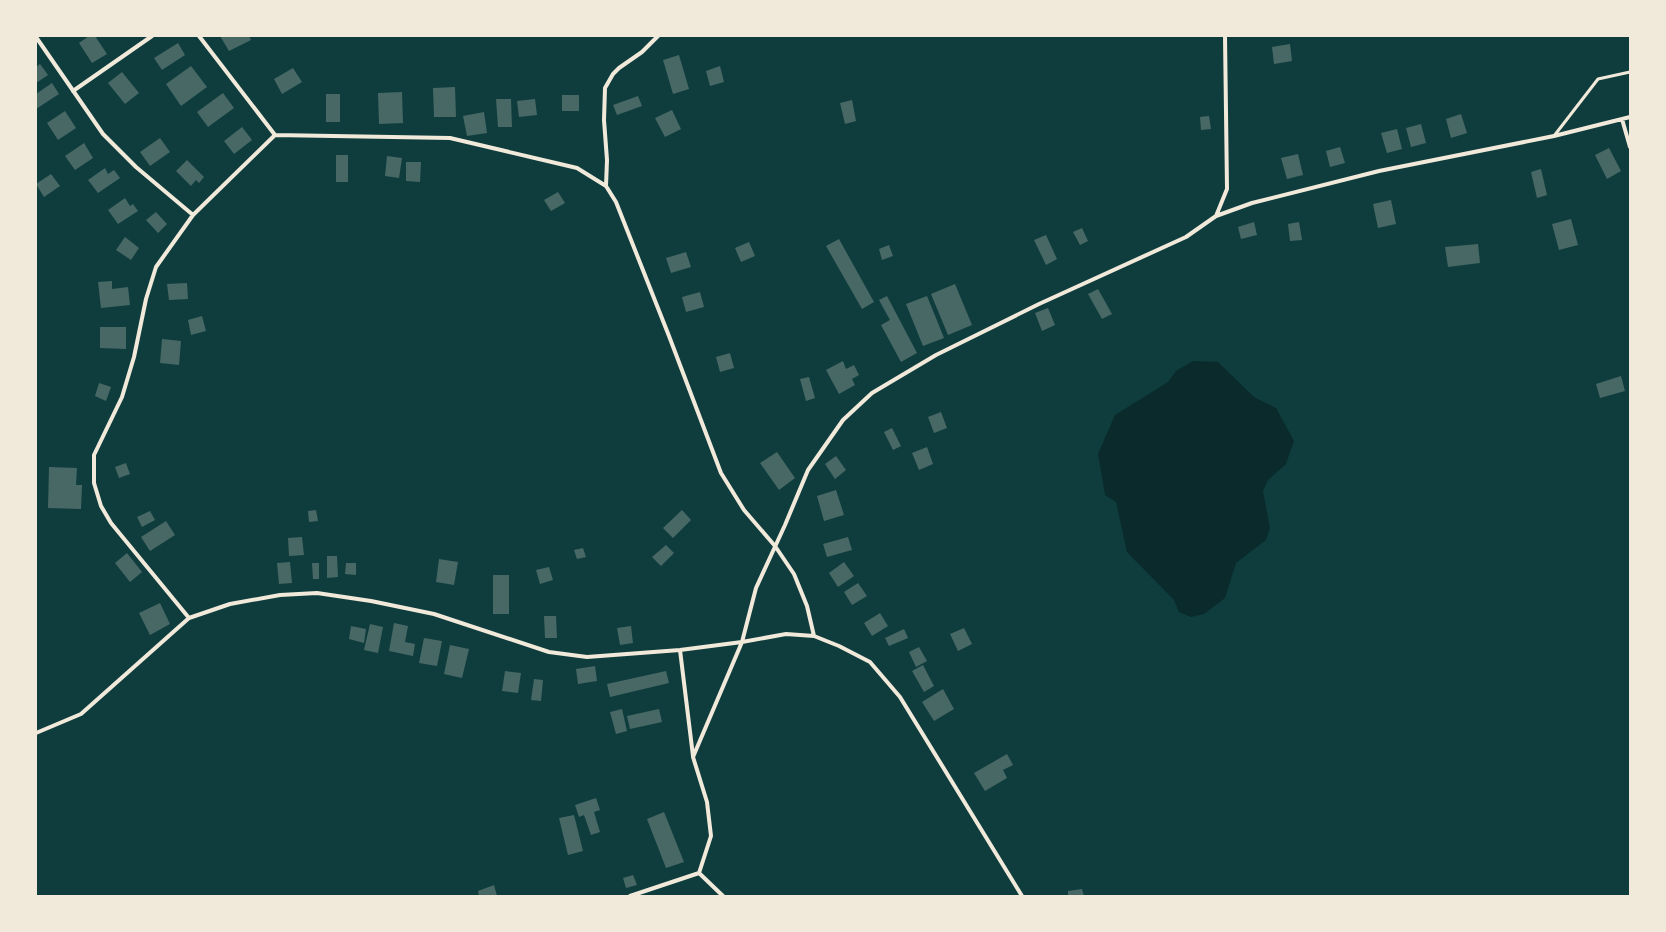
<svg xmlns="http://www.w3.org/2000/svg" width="1666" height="932" viewBox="0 0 1666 932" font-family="Overpass,sans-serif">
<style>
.water{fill:#0a2a2b}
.building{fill:#486865}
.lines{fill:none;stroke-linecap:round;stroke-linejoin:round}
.service{stroke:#f1e9da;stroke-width:3}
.minor{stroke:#f1e9da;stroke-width:4}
</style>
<rect width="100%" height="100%" fill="#0f3d3e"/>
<!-- water -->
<path class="water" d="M1193,361L1218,362L1254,397L1276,408L1294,441L1286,464L1268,480L1263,491L1270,528L1266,540L1236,563L1225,598L1204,614L1191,617L1179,612L1174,600L1127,552L1116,502L1105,495L1098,454L1115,415L1168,382L1176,371Z"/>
<!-- building -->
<path class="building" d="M89,36H95L107,54L92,63L79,43Z
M220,36H249L251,40L229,51Z
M178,43L185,55L162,70L154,58Z
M1290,44L1292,61L1274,64L1272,47Z
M679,55L689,89L673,94L663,60Z
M40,64L48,75L36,83V67Z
M191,66L207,87L181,106L166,84Z
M720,66L724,82L710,86L706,71Z
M293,68L302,82L282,94L274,79Z
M122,72L139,93L125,104L108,83Z
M52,83L59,94L36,109V94Z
M455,87L456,117H434L433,88Z
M402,92L403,123L379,124L378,93Z
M223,93L234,108L208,127L197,112Z
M326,94H340V122H326Z
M562,95H579V111H562Z
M638,96L642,106L617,115L613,105Z
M496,99H511L512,127H498Z
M535,99L537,115L519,117L517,101Z
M852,100L856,121L845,124L840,103Z
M672,110L681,129L665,137L655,118Z
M65,111L76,128L58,140L47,123Z
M484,112L487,133L467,136L463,116Z
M1461,114L1467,133L1451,138L1446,119Z
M1209,116L1211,129L1201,130L1200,117Z
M1421,124L1426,143L1411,147L1406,128Z
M242,127L252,140L234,154L224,141Z
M1397,129L1402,149L1387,153L1381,133Z
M160,138L170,152L150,166L140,152Z
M84,143L93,158L75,170L65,156Z
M1340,147L1345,163L1330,167L1326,151Z
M1609,148L1621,171L1607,179L1595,155Z
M1298,154L1303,175L1287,179L1281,158Z
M336,155H348V182H336Z
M387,156L402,158L399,178L385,176Z
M187,160L204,177L199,183L196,180L191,186L176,171Z
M406,162H421L420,182L406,181Z
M105,168L108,174L114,170L120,178L98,193L88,180Z
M1541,169L1547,195L1537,198L1531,172Z
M51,174L60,186L44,197L36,184Z
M558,192L565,203L551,211L544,200Z
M125,198L130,206L133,204L138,211L118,224L108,210Z
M1391,200L1396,224L1378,228L1373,204Z
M156,212L167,224L158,233L146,220Z
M1571,219L1578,245L1559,250L1552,224Z
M1254,222L1257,235L1241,239L1238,227Z
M1299,222L1302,240L1290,241L1288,224Z
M1082,228L1088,241L1080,245L1073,232Z
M1046,235L1057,259L1046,265L1034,240Z
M125,237L139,248L131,260L116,250Z
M839,239L874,302L862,309L826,246Z
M749,242L755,256L741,262L735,248Z
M1478,244L1480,263L1448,267L1445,247Z
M889,245L893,256L882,260L879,249Z
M686,252L691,267L671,273L666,258Z
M112,281V289L128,287L130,305L101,308L98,282Z
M187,283L188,299L169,300L167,284Z
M955,284L972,325L948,335L931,294Z
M1098,289L1112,314L1102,319L1088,294Z
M700,292L704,307L686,312L682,297Z
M887,296L917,353L901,362L881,325L890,320L879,300Z
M927,296L944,338L923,346L906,304Z
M1048,308L1055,325L1042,331L1035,313Z
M202,316L206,331L191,335L188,320Z
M100,327H126V349L100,348Z
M162,339L181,341L179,365L160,363Z
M730,353L734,368L720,372L716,357Z
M843,361L846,369L854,365L859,375L852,379L855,385L839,394L826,370Z
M1621,376L1625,391L1600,398L1596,384Z
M809,377L815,398L806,401L800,379Z
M99,383L111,387L106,401L95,396Z
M941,412L947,428L934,433L928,417Z
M892,428L901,446L893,450L884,432Z
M927,447L933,464L919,470L912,453Z
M777,452L795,478L779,490L760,463Z
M836,456L846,470L835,479L825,464Z
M126,463L130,474L119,478L115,467Z
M49,467L77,468L76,485H82L81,509L48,508Z
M836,490L844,515L824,521L817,496Z
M316,510L318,521L309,522L308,511Z
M682,510L691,520L673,538L663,528Z
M150,511L155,520L142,527L137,517Z
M166,521L175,535L150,551L141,537Z
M302,537L304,555L289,556L288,538Z
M848,537L852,550L827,557L823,544Z
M666,545L674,553L661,566L652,557Z
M583,548L586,557L577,559L574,550Z
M127,553L142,572L130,582L115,563Z
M327,556H337L338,577L327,578Z
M439,559L458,562L454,585L436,582Z
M290,562L292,583L279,584L277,563Z
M844,562L854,576L838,587L829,573Z
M312,563H319V579H313Z
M346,563H356V575L345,574Z
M549,567L553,580L540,584L536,570Z
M493,575H509V614H493Z
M858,583L867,596L852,605L844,592Z
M160,603L170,624L150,635L139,613Z
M880,613L888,626L872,636L864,623Z
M544,616H556L557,638H545Z
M394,623L408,626L405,642L415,644L413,656L389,651Z
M370,624L383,627L378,653L364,650Z
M351,626L366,629L364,643L349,639Z
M631,626L633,643L620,645L617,628Z
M964,628L972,644L958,651L950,634Z
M904,629L908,638L889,646L885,638Z
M424,638L442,641L437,666L419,663Z
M450,645L469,649L462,678L444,674Z
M919,647L927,661L916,667L909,652Z
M923,665L934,686L924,692L912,671Z
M595,666L597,681L578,684L576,669Z
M505,671L521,673L518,693L502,691Z
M666,671L669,683L610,697L607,684Z
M534,679L543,680L541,701L531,700Z
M943,689L954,709L934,721L922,702Z
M622,709L627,731L616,734L610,712Z
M659,709L662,722L630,729L627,716Z
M1007,754L1013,765L1003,770L1007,778L985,791L974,773Z
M596,798L600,810L594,812L600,832L591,835L584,815L579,817L575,805Z
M664,812L684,862L666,868L647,819Z
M574,815L583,851L568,855L559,818Z
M633,875L637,885L626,888L623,878Z
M494,885L497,896H479L478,891Z
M1082,889L1084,896H1068V891Z"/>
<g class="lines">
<!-- service -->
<path class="service" d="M1554,136L1598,79L1630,72"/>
<!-- minor -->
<path class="minor" d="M199,36L275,135
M36,37L103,134L136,167L193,215
M73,91L152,36
M1622,119L1630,147
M606,186L607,160L604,120L605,88L613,74L619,68L642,52L658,36
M1216,216L1227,189L1225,36
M189,618L111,523L101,506L94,483V455L122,397L134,357L146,299L156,267L193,215L275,135L450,138L577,168L606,186L616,202L669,336L721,473L744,510L775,546L794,574L807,606L814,636
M680,650L693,756
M36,733L81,714L189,618L230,604L280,595L317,593L371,601L434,614L549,652L587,657L680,650L742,642L786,634L814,636L839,646L870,662L900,697L1022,896
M699,873L711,836L707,802L693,757L742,642L756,588L785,525L808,470L843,420L872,393L936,355L1039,304L1186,237L1216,216L1252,203L1379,171L1554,136L1630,117
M699,873L723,896
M630,896L699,873"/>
</g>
<!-- border -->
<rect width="1666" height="932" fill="none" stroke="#f1e9da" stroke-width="74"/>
</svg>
